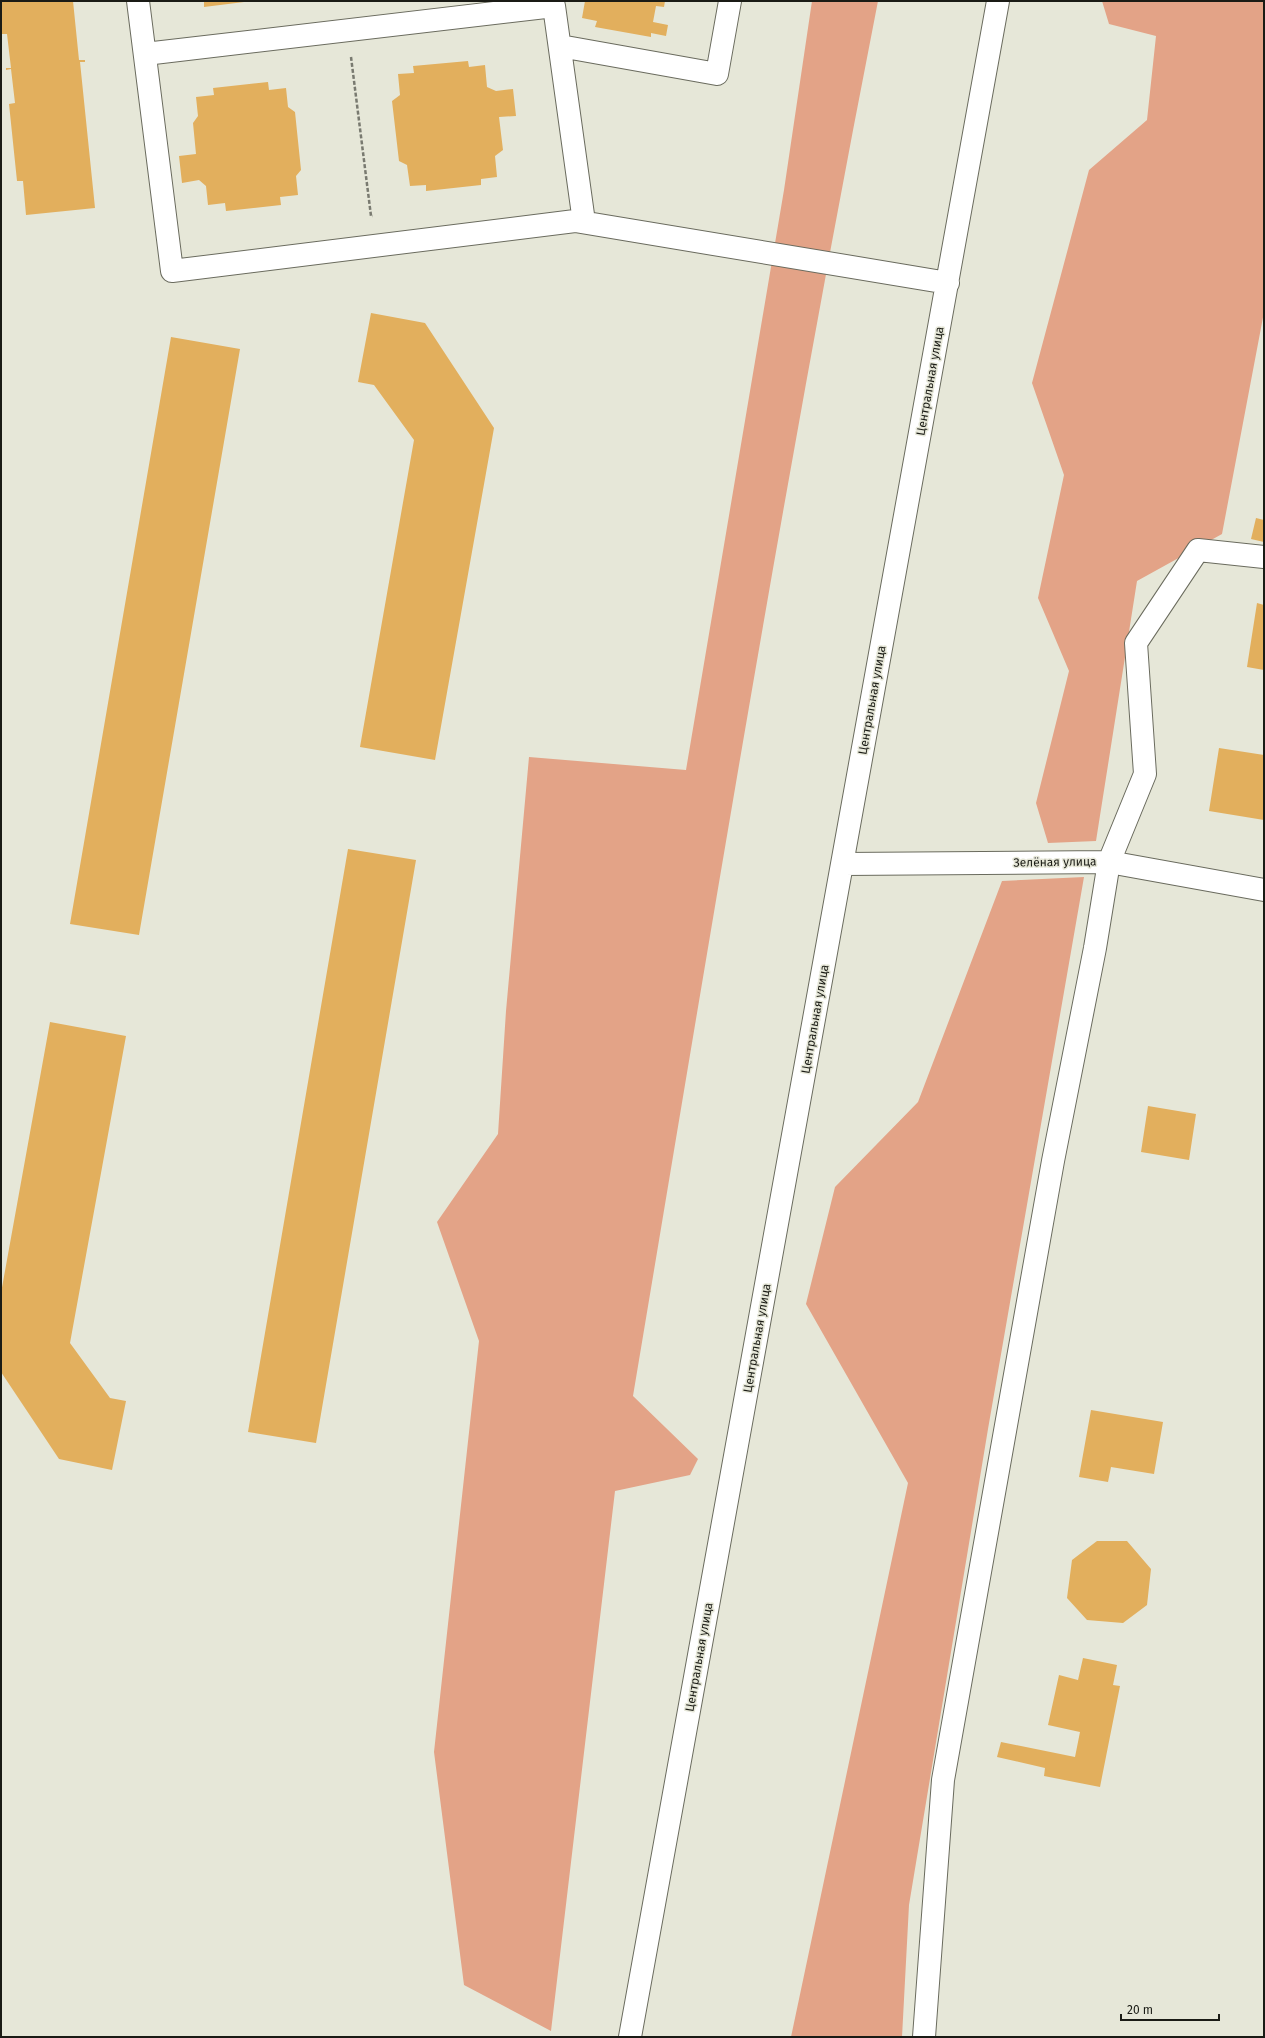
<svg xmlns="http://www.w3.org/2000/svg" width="1265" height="2038" viewBox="0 0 1265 2038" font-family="'Fira Sans',sans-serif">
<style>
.green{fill:#e3a387}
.building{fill:#e2af5d}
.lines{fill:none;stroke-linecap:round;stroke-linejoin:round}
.minor-casing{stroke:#6a6b5e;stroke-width:24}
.path{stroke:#797a70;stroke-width:2.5;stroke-dasharray:4 2;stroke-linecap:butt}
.minor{stroke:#fff;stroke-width:22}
.labels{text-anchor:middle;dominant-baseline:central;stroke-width:3;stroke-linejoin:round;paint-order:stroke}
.street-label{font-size:12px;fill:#1a1b15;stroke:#e6e7d8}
</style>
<rect width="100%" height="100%" fill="#e6e7d8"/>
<!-- green -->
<path class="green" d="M812,1H878C787,464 711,930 633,1396L698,1459L690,1475L615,1491L551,2031L464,1985L434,1752L479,1341L437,1222L498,1134L506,1011L529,757L686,770L784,190Z
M1102,1H1264V312L1222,534L1137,581L1096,841L1048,843L1036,803L1069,671L1038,598L1064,475L1032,383L1089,170L1147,120L1156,36L1109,24Z
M1084,877L988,1429L909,1905L902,2037H791L908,1483L806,1304L835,1187L918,1102L1002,881Z"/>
<!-- building -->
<path class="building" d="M1,1H73L79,60H85V62H80L95,208L26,215L23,181H17L9,104L15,103L11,69L6,70V68H11L7,34H1Z
M204,1H244V2L204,7Z
M585,1H665L664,7L656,6L653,22L668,25L666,36L651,33V37L595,27L597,21L582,18Z
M468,61L469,67L485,65L487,87L496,91L513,89L516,116L499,117L503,150L495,156L497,177L481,179V185L426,191V185L410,186L407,165L399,161L392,101L400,95L398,74L414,73L413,66Z
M268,82L269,90L286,88L288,107L295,112L301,170L296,176L298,195L280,197L281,205L226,211L225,203L208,205L206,186L199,180L182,183L179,156L196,154L193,123L198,116L196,97L214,95L213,88Z
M371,313L425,323L494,428L435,760L360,747L414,440L374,385L358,382Z
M171,337L240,349L139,935L70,924Z
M1256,518L1264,520V542L1251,539Z
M1257,603L1264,605V670L1247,667Z
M1219,748L1264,755V820L1209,811Z
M348,849L416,860L316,1443L248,1432Z
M50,1022L126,1036L70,1343L110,1398L126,1401L112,1470L59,1459L1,1372V1293Z
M1148,1106L1196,1114L1189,1160L1141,1152Z
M1091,1410L1163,1422L1154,1474L1111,1467L1108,1482L1079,1477Z
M1097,1541H1127L1151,1569L1147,1605L1123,1623L1087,1620L1067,1598L1072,1560Z
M1083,1658L1117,1665L1113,1685L1120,1686L1100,1787L1044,1776L1045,1768L997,1757L1001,1742L1075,1757L1080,1732L1048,1725L1059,1675L1078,1680Z"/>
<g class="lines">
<!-- minor casing -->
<g class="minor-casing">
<path id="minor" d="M138,1L172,271L575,221L948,283
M560,46L717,74L730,1
M145,54L554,6L584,222
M843,864L1109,862L1264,890
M630,2037L998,1
M924,2037L943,1780L1053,1161L1095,948L1109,862L1145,774L1136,643L1198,550L1264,557"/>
</g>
<!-- path -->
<path class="path" d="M351,57L371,216H373"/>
<!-- minor -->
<use href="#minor" class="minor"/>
</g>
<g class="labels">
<!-- street labels -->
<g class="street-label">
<text transform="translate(930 381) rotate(-80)">Центральная улица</text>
<text transform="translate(872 700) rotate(-80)">Центральная улица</text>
<text transform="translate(1055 862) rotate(-1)">Зелёная улица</text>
<text transform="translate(815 1019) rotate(-80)">Центральная улица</text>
<text transform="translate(757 1338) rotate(-80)">Центральная улица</text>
<text transform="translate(699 1657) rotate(-80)">Центральная улица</text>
</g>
</g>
<!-- border -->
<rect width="1265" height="2038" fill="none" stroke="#1a1b15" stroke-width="4"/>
<!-- scale -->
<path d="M1121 2014v6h98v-6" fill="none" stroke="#1a1b15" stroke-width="2"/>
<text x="1127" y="2014" font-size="12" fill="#1a1b15" stroke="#e6e7d8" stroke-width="3" paint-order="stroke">20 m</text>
</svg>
